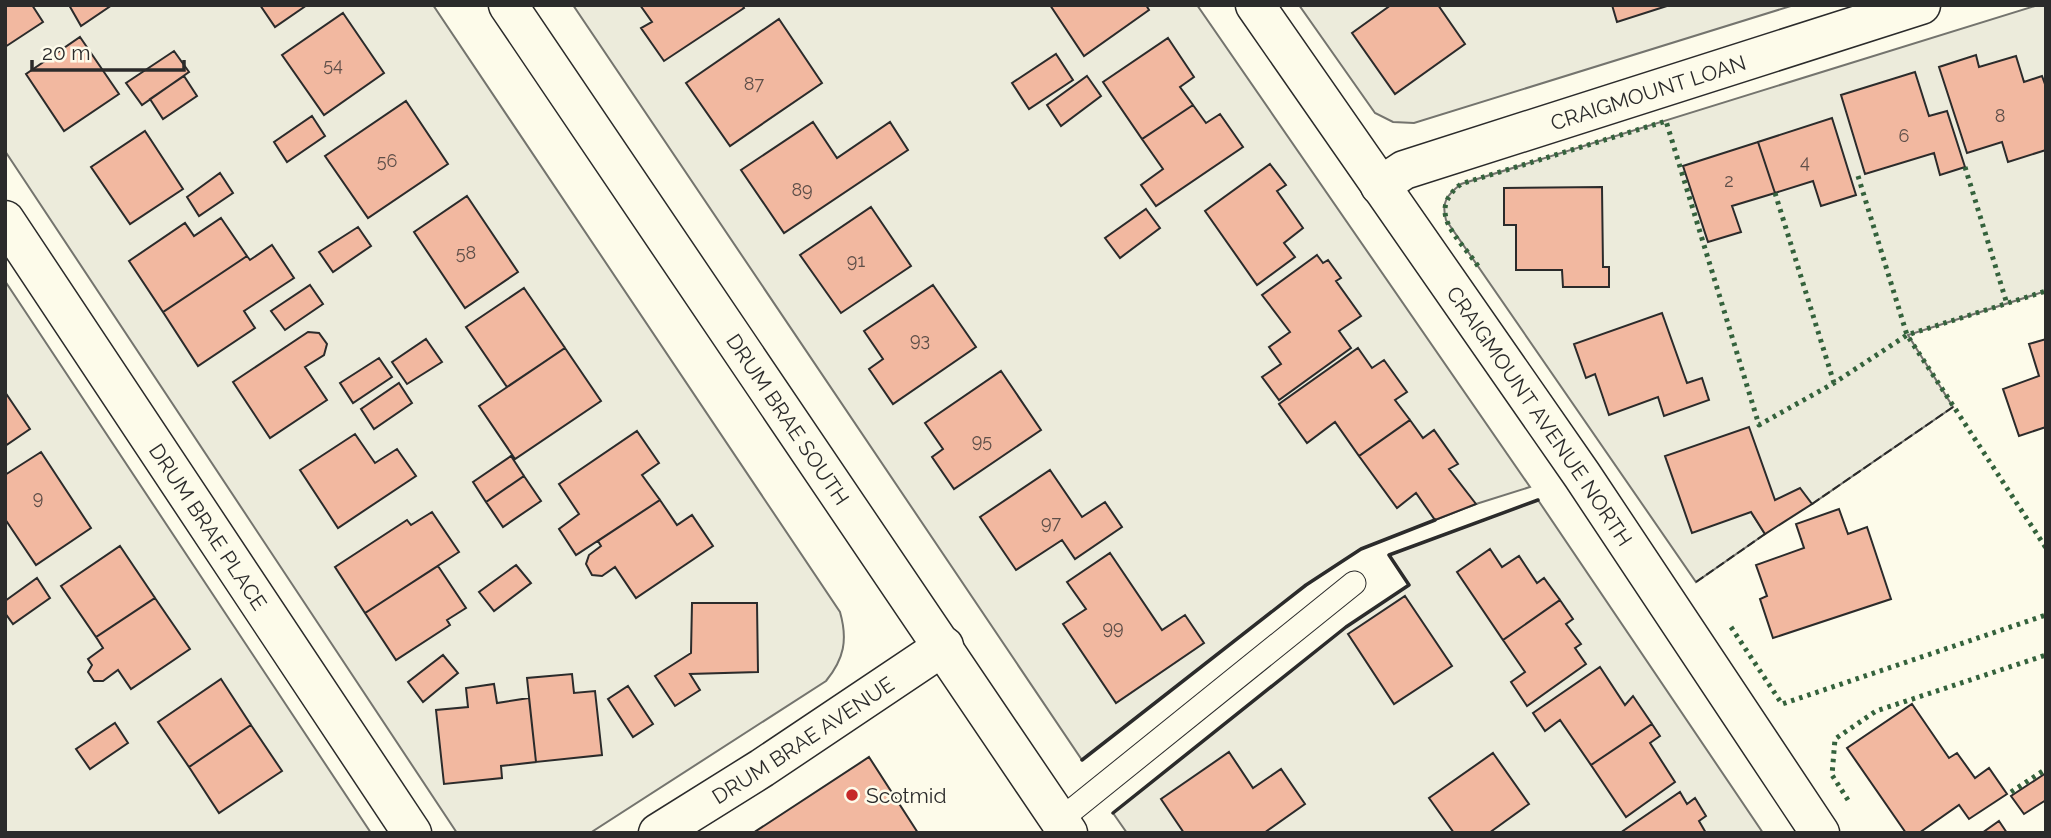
<svg xmlns="http://www.w3.org/2000/svg" width="2051" height="838" viewBox="0 0 2051 838" font-family="Raleway,sans-serif">
<style>
.green{fill:#ecebdb;stroke:#74746e;stroke-width:2}
.building{fill:#f2b8a0;stroke:#2b2b2b;stroke-width:2}
.lines{fill:none;stroke-linecap:round;stroke-linejoin:round}
.service-casing{stroke:#2b2b2b;stroke-width:25}
.minor-casing{stroke:#2b2b2b;stroke-width:41}
.secondary-casing{stroke:#2b2b2b;stroke-width:41}
.service{stroke:#fdfbea;stroke-width:23}
.minor{stroke:#fdfbea;stroke-width:38}
.secondary{stroke:#fdfbea;stroke-width:38}
.hedge{stroke:#34623c;stroke-width:5;stroke-dasharray:3.5 5;stroke-linecap:butt}
.fence{stroke:#2b2b2b;stroke-width:2;stroke-dasharray:9 3.5;stroke-linecap:butt}
.wall{stroke:#2b2b2b;stroke-width:3.5}
.poi-dot{fill:#c62828;stroke:#fdfbea;stroke-width:2.5}
.labels{text-anchor:middle;dominant-baseline:central;stroke-width:5;stroke-linejoin:round;paint-order:stroke}
.number-label{font-size:18px;fill:#5d4e48}
.street-label{font-size:21px;fill:#2b2b2b;stroke:#fdfbea}
.poi-label{font-size:21px;fill:#2b2b2b;stroke:#fdfbea;text-anchor:start}
</style>
<rect width="100%" height="100%" fill="#fdfbea"/>
<!-- green -->
<path class="green" d="M5,5H433L840,612C848,640 844,659 826,681L590,833H457L5,151Z
M573,5H1197L1530,487L1476,504L1361,549L1306,585L1082,760Z
M1299,5H1794L1414,123L1393,122L1375,113Z
M2038,5H2046V291L1908,335L1953,407L1812,504L1751,512L1765,534L1696,582L1446,220C1441,202 1447,195 1461,184Z
M5,281L371,833H5Z
M1538,500L1763,833H1127L1113,813L1346,627L1409,585L1389,555Z"/>
<!-- building -->
<path class="building" d="M5,5H32L43,22L5,47Z
M69,5H112L81,26Z
M260,5H307L275,27Z
M640,5H742L744,8L664,61L641,28L652,22Z
M1050,5H1146L1149,10L1084,56Z
M1391,5H1438L1465,44L1395,94L1352,33Z
M1612,5H1670L1617,22Z
M343,13L384,73L324,115L282,55Z
M779,19L822,83L730,146L686,83Z
M80,37L119,94L64,131L26,74Z
M1168,38L1194,77L1180,87L1193,105L1142,139L1103,82Z
M174,51L189,72L142,105L126,83Z
M1056,54L1073,80L1029,109L1012,83Z
M1976,55L1979,67L2016,56L2024,82L2042,76L2046,87V150L2008,162L2002,142L1967,153L1939,67Z
M1915,72L1929,116L1947,111L1965,167L1940,175L1934,153L1865,174L1841,95Z
M184,76L197,96L163,119L150,99Z
M1087,76L1101,96L1061,126L1047,105Z
M406,101L448,164L368,218L325,156Z
M1193,105L1206,123L1220,114L1243,147L1156,206L1141,185L1163,169L1142,139Z
M312,116L325,136L287,162L274,142Z
M1832,118L1856,195L1821,206L1813,181L1775,193L1758,142Z
M813,122L837,158L890,122L908,150L784,233L741,170Z
M145,131L183,189L130,224L91,167Z
M1758,142L1775,193L1732,206L1741,232L1708,242L1683,166Z
M1270,164L1286,185L1277,191L1303,228L1284,243L1295,257L1257,285L1205,211Z
M220,173L233,193L199,216L187,197Z
M1602,187L1603,267H1609V287H1563L1562,270H1516V225H1504V188Z
M467,196L518,272L465,308L414,232Z
M871,207L911,266L841,313L800,255Z
M1146,209L1160,228L1120,258L1105,238Z
M221,218L247,256L163,312L129,261L185,223L194,236Z
M358,227L371,246L333,272L319,252Z
M272,245L294,278L244,311L255,328L198,366L163,312L247,256L250,260Z
M1317,255L1323,263L1328,260L1341,278L1336,281L1361,316L1339,331L1351,348L1279,400L1262,377L1281,364L1269,347L1290,332L1262,295Z
M310,285L323,304L285,330L271,311Z
M933,285L976,347L893,404L869,369L883,359L864,331Z
M524,288L565,348L507,387L466,327Z
M1662,313L1687,383L1702,378L1709,400L1664,416L1658,397L1609,415L1595,374L1586,378L1574,344Z
M308,332L319,333L327,344L324,355L305,367L327,400L270,438L233,382Z
M426,339L442,362L407,384L392,362Z
M2046,339V427L2019,436L2003,389L2039,376L2029,344Z
M565,348L601,401L515,459L479,406Z
M1358,348L1372,368L1384,360L1407,392L1395,400L1410,420L1359,456L1335,422L1307,443L1279,404Z
M379,358L392,377L353,403L340,383Z
M1001,371L1041,430L954,489L932,457L943,449L925,423Z
M399,383L412,403L374,429L361,409Z
M5,392L30,429L5,446Z
M1410,420L1423,438L1434,430L1458,464L1449,469L1476,504L1435,520L1416,493L1397,508L1359,456Z
M1749,427L1775,500L1800,488L1812,504L1765,534L1751,512L1692,533L1665,456Z
M637,431L659,463L642,475L660,500L576,555L559,529L579,514L559,484Z
M355,434L375,463L397,449L416,476L338,528L300,470Z
M41,452L91,528L36,565L5,519V475Z
M511,456L524,476L486,502L473,482Z
M1050,470L1082,517L1105,502L1122,527L1075,559L1062,540L1016,570L980,517Z
M524,476L541,501L503,527L486,502Z
M660,500L677,525L692,515L713,546L636,598L615,567L602,576L592,575L586,564L589,555L601,546L598,541Z
M1839,509L1848,534L1867,527L1891,599L1773,638L1760,599L1767,596L1756,565L1804,548L1796,524Z
M432,512L459,552L365,613L335,567L407,520L411,525Z
M120,546L155,598L96,637L61,586Z
M1490,549L1502,567L1519,556L1537,583L1544,578L1560,600L1503,640L1457,572Z
M1110,553L1162,630L1185,615L1204,643L1116,703L1063,624L1086,609L1067,582Z
M516,565L531,583L494,611L479,592Z
M438,566L466,608L447,620L450,625L396,660L365,613Z
M37,578L50,598L13,624L5,613V601Z
M1405,596L1452,666L1394,704L1348,634Z
M155,598L190,649L131,689L118,670L103,681H94L88,672L92,665L88,659L103,648L96,637Z
M1560,600L1573,619L1566,624L1581,644L1575,648L1586,664L1527,706L1511,682L1525,672L1503,640Z
M692,603H757L758,672L690,674L700,690L675,706L655,676L691,653Z
M443,655L458,673L423,702L408,682Z
M1600,667L1625,705L1633,696L1652,724L1591,765L1560,720L1545,731L1533,713Z
M572,674L574,693L595,691L602,755L536,762L527,678Z
M221,679L251,725L189,767L158,722Z
M494,684L497,703L529,698L536,762L501,766L502,778L444,784L436,710L468,707L466,688Z
M628,686L653,724L633,737L608,699Z
M1912,704L1949,758L1957,753L1975,778L1989,768L2007,794L1969,819L1959,805L1919,833H1906L1847,748Z
M115,723L128,743L90,769L76,749Z
M1652,724L1660,736L1650,743L1675,782L1626,817L1591,765Z
M251,725L282,771L219,813L189,767Z
M1229,752L1253,788L1281,769L1305,804L1264,833H1184L1161,799Z
M1493,753L1529,804L1489,833H1454L1429,798Z
M869,757L918,833H753Z
M2046,773V800L2024,814L2011,796Z
M1680,792L1687,804L1695,798L1706,816L1699,821L1706,833H1620Z
M1999,821L2007,833H1982Z"/>
<g class="lines">
<!-- service casing -->
<g class="service-casing">
<path id="service" d="M1060,820L1354,583"/>
</g>
<!-- minor casing -->
<g class="minor-casing">
<g id="minor">
<path id="s1" d="M1255,5L1582,475L1820,833"/>
<path id="s2" d="M1380,186L1404,170L1921,5"/>
<path id="s3" d="M5,220L412,833"/>
<path id="s4" d="M658,833L762,768L944,646"/>
</g>
</g>
<!-- secondary casing -->
<g class="secondary-casing">
<g id="secondary">
<path id="s5" d="M508,5L1068,833"/>
</g>
</g>
<!-- service -->
<use href="#service" class="service"/>
<!-- minor -->
<use href="#minor" class="minor"/>
<!-- secondary -->
<use href="#secondary" class="secondary"/>
<!-- hedge -->
<path class="hedge" d="M1965,167L2007,304
M1858,176L1907,335L2046,548
M1775,193L1834,383
M1478,266C1458,237 1425,212 1461,184L1666,121L1759,425L1834,383L1907,335L2046,291
M1731,627L1782,704L2046,615
M2011,792L2046,769
M1848,800L1832,775L1835,739L1876,711L2046,655"/>
<!-- fence -->
<path class="fence" d="M1812,504L1953,407
M1696,582L1765,534"/>
<!-- wall -->
<path class="wall" d="M1082,760L1306,585L1361,549L1435,520
M1113,813L1346,627L1409,585L1389,555L1538,500"/>
</g>
<!-- markers -->
<circle class="poi-dot" cx="852" cy="795" r="7"/>
<g class="labels">
<!-- number labels -->
<g class="number-label">
<text x="333" y="64">54</text>
<text x="754" y="83">87</text>
<text x="2000" y="115">8</text>
<text x="1904" y="135">6</text>
<text x="387" y="160">56</text>
<text x="1805" y="161">4</text>
<text x="1729" y="180">2</text>
<text x="802" y="189">89</text>
<text x="466" y="252">58</text>
<text x="856" y="260">91</text>
<text x="920" y="339">93</text>
<text x="982" y="440">95</text>
<text x="38" y="497">9</text>
<text x="1051" y="522">97</text>
<text x="1113" y="627">99</text>
</g>
<!-- street labels -->
<g class="street-label">
<text stroke="none"><textPath href="#s2" startOffset="285">CRAIGMOUNT LOAN</textPath></text>
<text stroke="none"><textPath href="#s1" startOffset="500">CRAIGMOUNT AVENUE NORTH</textPath></text>
<text stroke="none"><textPath href="#s5" startOffset="500">DRUM BRAE SOUTH</textPath></text>
<text stroke="none"><textPath href="#s3" startOffset="368">DRUM BRAE PLACE</textPath></text>
<text stroke="none"><textPath href="#s4" startOffset="172">DRUM BRAE AVENUE</textPath></text>
</g>
<!-- poi labels -->
<g class="poi-label">
<text x="866" y="795">Scotmid</text>
</g>
</g>
<!-- border -->
<rect width="2051" height="838" fill="none" stroke="#2b2b2b" stroke-width="14"/>
<!-- scale -->
<path d="M32 60v10h152v-10" fill="none" stroke="#2b2b2b" stroke-width="3.5"/>
<text x="42" y="60" font-size="21" fill="#2b2b2b" stroke="#fdfbea" stroke-width="5" paint-order="stroke">20 m</text>
</svg>
